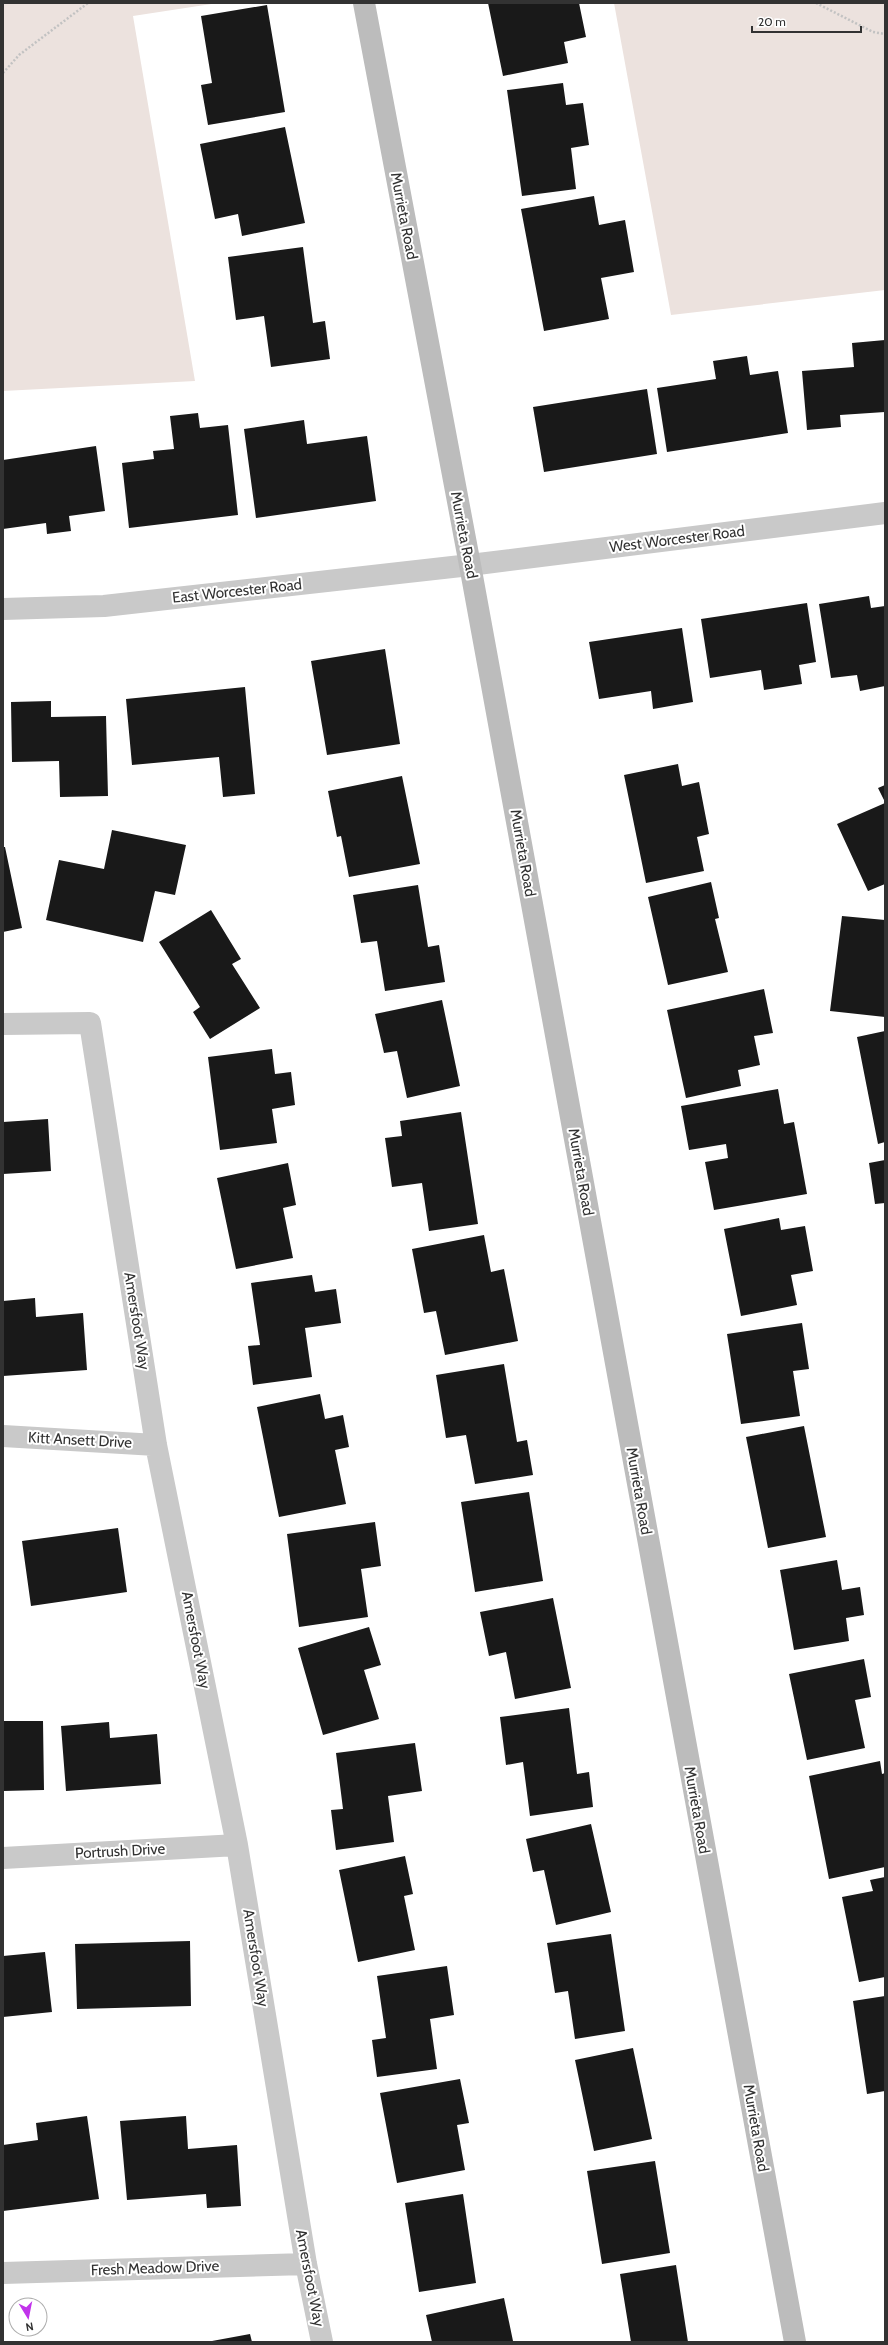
<svg xmlns="http://www.w3.org/2000/svg" width="888" height="2345" viewBox="0 0 888 2345" font-family="Cabin,sans-serif">
<style>
.green{fill:#ece2de}
.building{fill:#191919}
.lines{fill:none;stroke-linecap:round;stroke-linejoin:round}
.path{stroke:#c2c2c2;stroke-width:2.5;stroke-dasharray:2 2;stroke-linecap:butt}
.street{stroke:#c9c9c9;stroke-width:22}
.secondary{stroke:#bcbcbc;stroke-width:22}
.labels{text-anchor:middle;dominant-baseline:central;stroke-width:4;stroke-linejoin:round;paint-order:stroke}
.street-label{font-size:15px;fill:#323232;stroke:#fff}
</style>
<rect width="100%" height="100%" fill="#fff"/>
<!-- green -->
<path class="green" d="M3,3H218L133,16L195,381L3,391Z
M614,3H885V290L671,315Z"/>
<!-- building -->
<path class="building" d="M488,3H579L586,37L564,42L568,63L503,76Z
M267,5L285,112L208,125L201,85L212,83L201,16Z
M563,83L566,105L583,103L589,145L571,148L576,189L522,196L507,90Z
M285,127L305,223L242,236L238,214L215,219L200,144Z
M594,196L599,225L625,220L634,272L601,278L609,319L544,331L521,209Z
M303,247L313,323L325,321L330,359L271,367L264,316L236,320L228,257Z
M885,340V412L840,415L841,427L807,430L802,371L854,367L852,343Z
M747,356L750,375L778,371L788,433L667,452L657,388L716,379L713,361Z
M647,389L657,454L544,472L533,407Z
M198,413L200,428L228,425L238,515L129,528L122,463L154,459L153,451L174,449L170,416Z
M304,420L307,444L367,436L376,501L256,518L244,429Z
M96,446L105,511L69,516L71,531L47,534L46,523L3,529V460Z
M869,596L871,608L885,606V686L860,691L857,675L831,678L819,604Z
M807,603L816,662L799,665L802,684L764,690L761,670L710,678L701,619Z
M682,628L693,702L653,709L651,691L599,699L589,642Z
M385,649L400,744L327,755L311,661Z
M245,687L255,794L223,797L219,757L132,765L126,699Z
M51,701V717L106,716L108,796L60,797L59,761L12,762L11,702Z
M678,764L682,786L699,782L709,834L697,837L704,871L646,883L624,775Z
M402,776L420,864L349,877L341,836L337,837L328,791Z
M885,785V802L878,788Z
M885,803V884L868,891L837,824Z
M112,830L186,845L175,895L155,891L143,942L46,920L59,860L104,869Z
M3,847H5L22,928L3,932Z
M711,882L719,918L715,919L728,972L668,985L648,897Z
M418,885L428,947L439,945L445,982L385,991L377,941L361,943L353,895Z
M211,910L241,959L232,964L260,1008L210,1039L193,1012L200,1007L159,942Z
M842,916L885,920V1017L830,1011Z
M764,989L773,1033L754,1036L760,1065L738,1070L741,1086L686,1098L667,1010Z
M442,1000L460,1086L407,1098L397,1051L384,1053L375,1014Z
M885,1031V1142L878,1144L857,1037Z
M272,1049L275,1074L291,1072L295,1105L272,1109L277,1143L220,1150L208,1057Z
M778,1089L784,1124L794,1122L807,1194L714,1210L705,1162L728,1158L726,1144L689,1150L681,1106Z
M461,1112L478,1224L429,1231L422,1183L392,1187L385,1138L402,1136L400,1121Z
M48,1119L51,1171L3,1174V1122Z
M885,1160V1203L875,1204L869,1163Z
M288,1163L296,1205L283,1208L293,1258L236,1269L217,1178Z
M779,1218L781,1230L805,1226L813,1271L791,1275L797,1305L741,1316L724,1229Z
M484,1235L491,1272L504,1269L518,1341L445,1355L436,1311L424,1313L412,1249Z
M312,1275L315,1292L336,1289L341,1323L305,1328L312,1377L253,1385L248,1346L260,1345L251,1283Z
M35,1298L36,1317L83,1313L87,1370L3,1376V1301Z
M802,1323L809,1369L793,1371L800,1416L741,1424L727,1334Z
M504,1364L517,1442L527,1440L533,1475L475,1484L466,1435L446,1438L436,1375Z
M320,1394L325,1419L343,1415L349,1447L335,1450L346,1504L279,1517L257,1407Z
M804,1426L826,1537L768,1548L746,1437Z
M529,1492L543,1581L475,1592L461,1502Z
M375,1522L381,1566L361,1569L368,1617L299,1627L287,1534Z
M118,1528L127,1592L31,1606L22,1541Z
M837,1560L842,1590L860,1587L864,1615L846,1618L849,1641L794,1650L780,1570Z
M553,1598L571,1688L515,1699L506,1652L489,1656L480,1612Z
M369,1627L381,1665L364,1670L379,1719L323,1735L298,1648Z
M864,1659L871,1697L855,1700L865,1748L807,1760L789,1674Z
M569,1708L577,1774L589,1772L593,1807L530,1816L523,1762L506,1765L500,1717Z
M3,1721H43L44,1790L3,1791Z
M109,1722L110,1738L157,1734L161,1784L66,1791L61,1726Z
M415,1743L422,1791L388,1796L394,1842L336,1850L331,1810L343,1809L336,1753Z
M880,1761L882,1774L885,1773V1867L829,1879L809,1776Z
M591,1824L611,1912L556,1925L544,1870L533,1872L526,1839Z
M405,1856L413,1894L404,1896L415,1950L358,1962L339,1870Z
M885,1877V1977L859,1982L842,1897L873,1891L870,1880Z
M611,1934L625,2031L575,2039L568,1991L555,1993L547,1943Z
M190,1941L191,2006L77,2009L75,1944Z
M45,1952L52,2012L3,2017V1956Z
M447,1966L454,2015L430,2019L437,2069L377,2077L372,2040L386,2038L377,1976Z
M885,1996V2091L867,2094L853,2001Z
M633,2048L652,2139L594,2151L575,2060Z
M460,2079L469,2123L457,2125L465,2170L397,2183L380,2093Z
M87,2116L99,2199L3,2211V2145L38,2140L36,2123Z
M186,2116L188,2149L237,2145L241,2206L207,2208L206,2194L127,2200L120,2121Z
M655,2161L670,2253L602,2264L587,2171Z
M463,2194L476,2283L419,2292L405,2203Z
M676,2265L688,2342H631L620,2274Z
M504,2298L513,2341L432,2342L426,2315Z
M250,2334L252,2342H212V2341Z"/>
<g class="lines">
<!-- path -->
<path class="path" d="M816,3L873,32L885,34
M3,73L19,55L88,3"/>
<!-- street -->
<path class="street" d="M3,609L104,606L470,565L885,513
M3,1024L90,1023L156,1445L237,1845L306,2264L322,2342
M3,1436L156,1445
M3,1858L237,1845
M3,2273L306,2264"/>
<!-- secondary -->
<path class="secondary" d="M364,3L470,565L795,2342"/>
</g>
<g class="labels">
<!-- street labels -->
<g class="street-label">
<text transform="translate(404 216) rotate(79)">Murrieta Road</text>
<text transform="translate(464 535) rotate(79)">Murrieta Road</text>
<text transform="translate(677 539) rotate(-7)">West Worcester Road</text>
<text transform="translate(237 591) rotate(-6)">East Worcester Road</text>
<text transform="translate(523 853) rotate(80)">Murrieta Road</text>
<text transform="translate(581 1172) rotate(80)">Murrieta Road</text>
<text transform="translate(137 1321) rotate(81)">Amersfoot Way</text>
<text transform="translate(80 1440) rotate(3)">Kitt Ansett Drive</text>
<text transform="translate(639 1491) rotate(80)">Murrieta Road</text>
<text transform="translate(196 1640) rotate(79)">Amersfoot Way</text>
<text transform="translate(697 1810) rotate(80)">Murrieta Road</text>
<text transform="translate(120 1851) rotate(-3)">Portrush Drive</text>
<text transform="translate(256 1958) rotate(81)">Amersfoot Way</text>
<text transform="translate(756 2128) rotate(80)">Murrieta Road</text>
<text transform="translate(155 2268) rotate(-2)">Fresh Meadow Drive</text>
<text transform="translate(310 2278) rotate(79)">Amersfoot Way</text>
</g>
</g>
<!-- border -->
<rect width="888" height="2345" fill="none" stroke="#323232" stroke-width="8"/>
<!-- north arrow -->
<g transform="translate(28 2317) rotate(170)"><circle r="19" fill="#ffffff" stroke="#adadad"/>
<path d="M0-3L7 15L0 10L-7 15Z" fill="#c133eb"/>
<text y="-6" font-size="11" font-weight="bold" text-anchor="middle" fill="#323232">N</text>
</g>
<!-- scale -->
<path d="M752 26v6h109v-6" fill="none" stroke="#323232" stroke-width="2"/>
<text x="758" y="26" font-size="12" fill="#323232" stroke="#ffffff" stroke-width="3" paint-order="stroke">20 m</text>
</svg>
